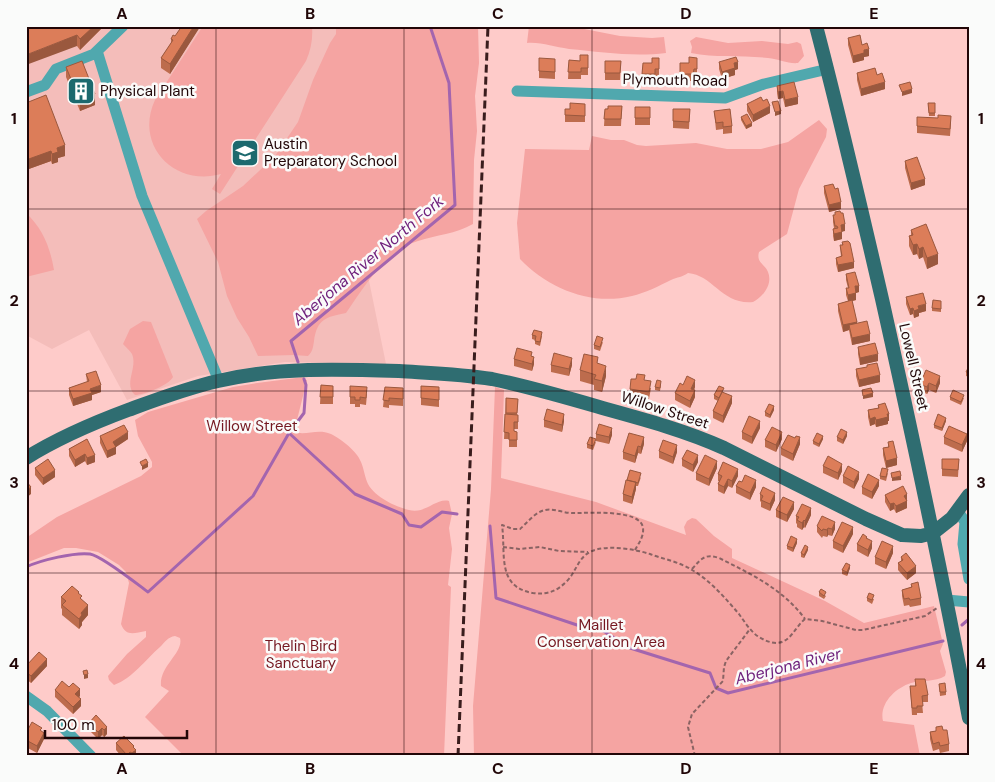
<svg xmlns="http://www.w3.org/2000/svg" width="995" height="782" viewBox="0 0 995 782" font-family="'DM Sans',sans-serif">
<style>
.built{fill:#f4bdba}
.green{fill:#f5a4a2}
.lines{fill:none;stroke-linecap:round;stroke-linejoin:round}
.stream{stroke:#a365ae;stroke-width:3}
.path{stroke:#8a6363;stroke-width:2;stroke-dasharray:4 2.5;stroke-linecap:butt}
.minor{stroke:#50a8ae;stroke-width:11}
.major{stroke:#2f6d71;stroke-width:14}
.rail{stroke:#3a1d1d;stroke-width:3;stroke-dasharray:8 4;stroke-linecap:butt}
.wall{fill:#bd6c4d}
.shaded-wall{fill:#9a583e}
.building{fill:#dc7d59;stroke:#9a583e}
.grid{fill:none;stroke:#210607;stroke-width:1;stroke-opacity:0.55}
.labels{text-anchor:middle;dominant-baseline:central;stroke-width:5;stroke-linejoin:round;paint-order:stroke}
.street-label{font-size:15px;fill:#210607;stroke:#fafbfa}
.poi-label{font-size:15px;fill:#210607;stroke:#fafbfa;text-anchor:start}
.park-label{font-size:15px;fill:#751821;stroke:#fafbfa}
.water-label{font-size:16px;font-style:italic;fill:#70227d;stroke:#fafbfa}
.neatline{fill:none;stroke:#210607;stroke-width:2}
.grid-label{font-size:16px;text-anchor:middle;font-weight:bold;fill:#210607}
</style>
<rect width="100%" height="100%" fill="#fecbc9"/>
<!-- built -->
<path class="built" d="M26,26H472L433,220L366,266L386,364L285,362L198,376L127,400L89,330L52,349L26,335Z"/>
<!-- green -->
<path class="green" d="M203,26H312C313,39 311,50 306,61L220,194L212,189L221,174C174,187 134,145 155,100Z
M336,26H478L479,63L475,96L477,131L474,160L473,224C456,234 436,235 418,241C386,250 364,287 346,313C326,317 317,319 314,341C313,347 313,351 308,356L294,355L258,356L249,337L237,318L227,296L218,262L197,219L206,211L243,186L275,156L298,122L313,80L330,43L336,34Z
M529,26H569L620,36L652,38L664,37L666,53C633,57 601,52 569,49C554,47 542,42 527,43Z
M696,37L728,43L762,41L788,44L797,42L801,44L804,56L798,63C788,64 779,59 768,58C742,55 716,58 691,53L692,47L690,41Z
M819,120L827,129L826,137L799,189L787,234L759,252C756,263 765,264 768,272C773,284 763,297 753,302C722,305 713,275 688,273C683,277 677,277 671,280C659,286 645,293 632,296C591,306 549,289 520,259L517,223L525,149L589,150L592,136L611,140H624L637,145L646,146L696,143L727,149H761L788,142Z
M26,213C43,229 50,247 54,270L26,277Z
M143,321L151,322L173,377C169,385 144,395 135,395C123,384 138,368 132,354C130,351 126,347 123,344L130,329Z
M304,377L305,380H307L294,432C307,436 317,428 331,434C341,439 357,451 361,462C364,469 365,478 368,484C375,497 396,507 409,510C427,514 435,498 449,501L452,514L449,528L452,549L448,585L451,587L444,756H184L145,717L169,691L161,686C159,666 184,653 180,638L175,636C168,637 165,642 160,647C145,660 133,678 114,685L109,680L108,676L127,654L146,637V631C134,633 126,637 121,624L129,583L126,572L119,565L98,552L76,548H64L26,563V538L57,517L141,476L152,467V462L138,436L135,420L148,412L233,387L257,383Z
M495,387L504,390L501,478L596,502L686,535L684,527L687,521L692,518L696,519L714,536L732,549V558L825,601L864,623L934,606L943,644L940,651L946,672L945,676C935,682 922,680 911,683C895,688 879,704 883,721L914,725L920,756H474L473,706L491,489Z"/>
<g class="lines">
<!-- stream -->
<path class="stream" d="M298,362L291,341L455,205L449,83L430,26
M289,433L355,494L402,514L409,525L421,527L442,512L457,514
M490,526L496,598L580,626L591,623L630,648L710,673L716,688L728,693L943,641
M26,567C41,560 75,552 90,554C102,556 137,584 148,592L253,496L289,433L304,413L306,385L304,379
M962,625L969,619"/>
<!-- path -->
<path class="path" d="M503,547L519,549L540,547L559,551L588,552
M635,550C639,543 644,536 643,528C641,509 590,513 575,513C565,514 555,508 545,510C535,512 527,523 520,529H513L502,525C506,553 496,587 533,593C548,595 557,591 567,581C576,572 578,558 590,552C605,544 634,549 650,554C663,559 680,562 692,570C710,580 726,599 739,614C744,621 749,629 756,635C762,639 769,643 777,643C791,642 795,627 805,619L822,621L856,630H863L925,616L937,608
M692,569C701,559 705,553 719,558C751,574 783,589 805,619
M695,756L688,727L692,714L723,681L724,667L726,661L750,629"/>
<!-- minor -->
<path class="minor" d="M97,51L142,196L219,381
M517,91L725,98L764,84L828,69
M26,92L45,85L56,69L94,54L123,26
M958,511L965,522L963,544L969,579
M947,600L969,602
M26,696L47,711L91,756"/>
<!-- major -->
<path class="major" d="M816,26C840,117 861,208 882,299C913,438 943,578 969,718
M26,458C58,438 93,423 128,410C158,399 187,388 218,381C277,367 339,369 399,371C430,373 462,374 492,379C531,387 568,398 606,409C646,420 686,431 724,448L866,519L902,535L921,536L933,533L952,518L969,495"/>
<!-- rail -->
<path class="rail" d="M458,756L488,26"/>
</g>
<!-- wall -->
<path class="wall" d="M26,26H104L80,50L77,46Z
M200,26L170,74L161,68V58L171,43V39Z
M848,38L862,45L869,56L864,57V60L853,63L848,45Z
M588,55V75H581V79H568L569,60L580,61Z
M659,58V76H655V81H642L643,63H652Z
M697,58V76H694L693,81H680V63H689Z
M555,59V79L539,78V71Z
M605,61H621L620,80H605Z
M719,62L738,69L735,70V75L722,79L719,69Z
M66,67L95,105L80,111L66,77Z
M857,73L877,75L885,89L861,96L857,80Z
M777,86L798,104L785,107L783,98L778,99L777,93Z
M26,103L65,156L58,158V162L52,164L51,161L26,170Z
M928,103H935V116H929Z
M585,104V122H565V109H570Z
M747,104L770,113L753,122L747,111Z
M622,106L621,126H604L605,109Z
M635,107H650V125H635Z
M673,109H690L689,129L673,128Z
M714,111L732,126V133L723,134V129L716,130Z
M741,117L752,126L746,129L741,120Z
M951,123L950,136L917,133V126Z
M905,161L925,185L911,190L905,168Z
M824,186L841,209L829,212L824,193Z
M835,212L845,231H842V239L834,241L833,236V229L834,228L833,222V215H835Z
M911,230L938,264L927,269L923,257L919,259L917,254L913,255L909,246V236L911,235Z
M842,242L854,268L838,272L836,264V258L841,257L840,245H842Z
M846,274L859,292L856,293V300L852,301L857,323L870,341L852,345L849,330L843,332L838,311V304L848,301L846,295V288H848L846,280Z
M906,297L926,311L919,313V316L914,318L913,314L910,315L906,304Z
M941,301V312L932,311V308Z
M532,335L542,336L540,346L535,344V340L532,339Z
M603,342L600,351L594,349V345Z
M858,347L878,361L860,365L858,354Z
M532,356L534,364L532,371L514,366V359Z
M598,363L606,376L602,392L594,390V385L580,381V370Z
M551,365H572L569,376L551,372Z
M969,366V377L966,376V372Z
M856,369L880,382L859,387L856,376Z
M86,374L101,392L92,395V400L73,406L69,395V388L87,382Z
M940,383L936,393L929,390L927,394L920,391V384Z
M321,385L333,386V404H320Z
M661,385L660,391L655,390V387Z
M683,385L695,387L694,390L695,397L690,408L675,400V393Z
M421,386L439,387V407L421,405Z
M385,387L403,395V406L389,405V408L383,407Z
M651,388L649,399L630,396V389Z
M723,392L732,403L723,423L713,418V411L718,401L714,399V395Z
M367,394L366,405L360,404V407H355V404H350V397Z
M950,397L964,398L961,405L950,400Z
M506,398L518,399L517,415H518V429H514V431L517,432V447H509V439H504Z
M878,405L889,421H888V424L876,427L875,424L870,426L868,417V410L878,408Z
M774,410L770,418L765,416V412Z
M544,420L564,421L562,432L544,427Z
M946,421L942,431L934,428V425Z
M760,428L752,444L742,439V432Z
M596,434L612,435L609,444L596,441Z
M100,436L128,439L116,447V454L107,458L100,443Z
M847,436L843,444L837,441V437Z
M944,437L967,441L962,452L944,444Z
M795,438L800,444L793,461L781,455V448Z
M87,439L95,462L87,465L85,461L75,467L69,456V449Z
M782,439L776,452L765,447V440Z
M823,439L819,447L813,444V441Z
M596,442L593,450L587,448V444Z
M888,442L897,465L886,468L883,455V448L888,447Z
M644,444L641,454L638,453L635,463L623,459V452Z
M659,451L677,452L673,464L659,458Z
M682,459L698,462L693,472L682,466Z
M942,459H959L958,477L942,476Z
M823,466L842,471L838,480L823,473Z
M35,468L55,477L43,485L35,475Z
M717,468L709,486L696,480V473Z
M888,473L886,481L880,479V476Z
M718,474L738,476L732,488L728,486L724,494L718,491V484L719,481H718Z
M843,476L859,479L854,489L843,483Z
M641,477L638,486H636V489L632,504L623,501V494Z
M736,486L756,487L750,500L736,493Z
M879,486L872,499L862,494V487Z
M760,494L775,500L770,511L761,507V502L760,501Z
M907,494V508L896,513L894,509L890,511L885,502V495Z
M794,509L787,522L776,517V510Z
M811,515L805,528L804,527L802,530L797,527V524L796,523V516Z
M817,526L835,529L832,536L828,535L827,537L823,536L822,538L817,532Z
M853,534L843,553L833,548V541Z
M867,538L872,548L868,557L857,551V544Z
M797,543L793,552L787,549V546Z
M808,550L804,558L801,557V553Z
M893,553L886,569L875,564V557Z
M901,557L916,573L907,580L898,570V563L901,561Z
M850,568L847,576L842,574V570Z
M911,584L921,598V605L910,607L909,605L904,606L902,596V590L911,587Z
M819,592L826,596L824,599L819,596Z
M79,594L88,615L82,622V625L79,629L62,615V609L61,608V597Z
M867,598L874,599L872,604L867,601Z
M26,666H47L31,683L26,679Z
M915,679L928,695V702H922L923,713H917V715H912L910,686H915Z
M939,684L946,692V695L940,696Z
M69,687L80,696L79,697L81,706L73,714L55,697V690Z
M96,715L107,734L104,737L102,735L98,739L89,730V723Z
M936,727L943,730L949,744V751L940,753L939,749L933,751L930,739V732L936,731Z
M42,731L44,739L37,753L26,747V733Z
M116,743L134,748L136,756H121L116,750Z"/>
<!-- shaded-wall -->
<path class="shaded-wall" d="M94,26H104L80,50V39Z
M194,26H200V27L170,74V64Z
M77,35V46L26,65V55Z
M869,49V56L864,57V60L853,63V56L864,50Z
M738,62V69L735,70V75L722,79V72L734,63Z
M885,82V89L861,96V89Z
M912,89V93L902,96V92Z
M783,91V98L778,99V92Z
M95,94V105L80,111V101Z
M798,97V104L785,107V100Z
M770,106V113L753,122V115Z
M781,111V114L775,116V112Z
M752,123V126L746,129V126Z
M65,145V156L58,158V162L52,164V154L57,148Z
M51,151V161L26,170V160Z
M925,179V185L911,190V183Z
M841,202V209L829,212V205Z
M845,224V231L841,232V225Z
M842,232V239L834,241V234Z
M917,244V254L913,255V245Z
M923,247V257L919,259V249Z
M938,254V264L927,269V258Z
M854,262V268L838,272V265Z
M855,286H859V292L855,293Z
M856,293V300L848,302V295Z
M926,304V311L919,313V316L914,318V311L918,306Z
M913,308V314L910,315V309Z
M857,322V328L849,325V330L843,332V325Z
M870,334V341L852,345V338Z
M878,354V361L860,365V358Z
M534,357V364L532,371V364Z
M572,358V365L569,376V369Z
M606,366V376L602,392V381Z
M880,375V382L859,387V380Z
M940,376V383L936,393V386Z
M695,380V387L691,396V389Z
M929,383V390L927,394V387Z
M101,385V392L92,395V400L73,406V399L90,389Z
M695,390V397L690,408V401Z
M873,393V397L863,399V396Z
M732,396V403L723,423V416Z
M774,406V410L770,418V415Z
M564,414V421L562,432V425Z
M887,414H889V421H888V424L876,427V420Z
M875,417V424L870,426V419Z
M946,418V421L942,431V428Z
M760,421V428L752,444V437Z
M612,428V435L609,444V437Z
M128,432V439L116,447V454L107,458V451L113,442Z
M782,432V439L776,452V445Z
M847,432V436L843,444V440Z
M967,434V441L962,452V445Z
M823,436V439L819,447V444Z
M644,437V444L641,454V447Z
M800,437V444L793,461V454Z
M677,445V452L673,464V457Z
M638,446V453L635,463V456Z
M85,454V461L75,467V460Z
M95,455V462L87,465V458Z
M698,455V462L693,472V465Z
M897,458V465L886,468V461Z
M717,461V468L709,486V479Z
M148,463V467L142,470V466Z
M842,464V471L838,480V473Z
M738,469V476L732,488V481Z
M55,470V477L43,485V478Z
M859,472V479L854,489V482Z
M901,476V480L892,481V478Z
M728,479V486L724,494V487Z
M756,480V487L750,500V493Z
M879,480V486L872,499V492Z
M636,482V489L632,504V497Z
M31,487V494L26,498V491Z
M775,493V500L770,511V504Z
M907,494V508L896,513V506L904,496Z
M794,502V509L787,522V515Z
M894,503V509L890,511V504Z
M811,508V515L805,528V521Z
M804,520V527L802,530V523Z
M835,522V529L832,536V529Z
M853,527V534L843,553V546Z
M828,528V535L827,537V530Z
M797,539V543L793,552V548Z
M872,541V548L868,557V550Z
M893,546V553L886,569V562Z
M808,547V550L804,558V555Z
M850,565V568L847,576V572Z
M916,566V573L907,580V573Z
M88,605V615L82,622V625L79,629V619L81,613Z
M47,659V666L31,683V676Z
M88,674V678L84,679V675Z
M80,689V696L75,701V694Z
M81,699V706L73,714V707Z
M107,727V734L104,737V730Z
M102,728V735L98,739V732Z
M44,733V739L37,753V746Z
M134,746V751L136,750V756H132L133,747Z"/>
<!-- building -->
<path class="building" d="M26,26H94L80,39L77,35L26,55Z
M182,26H194L170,64L161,58L173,40L171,39L173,35L175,36Z
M860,35L862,45L867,43L869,49L864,50V53L853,56L848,38Z
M580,55H588V68H581V72H568L569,60L580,61Z
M689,57L697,58V69H694L693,74H680V63H689Z
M736,57L738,62L734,63L735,68L722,72L719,62Z
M539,58L555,59V72L539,71Z
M652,58H659V69H655V74H642L643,63H652Z
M82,61L95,94L80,101L66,67Z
M605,61H621L620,73H605Z
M875,68L877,75L882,73L885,82L861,89L857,73Z
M794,82L798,97L785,100L783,91L778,92L777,86Z
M910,82L912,89L902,92L899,85Z
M46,95L65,145L57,148L58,152L52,154L51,151L26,160V103Z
M761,97L763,101L767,99L770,106L753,115L747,104Z
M778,101L781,111L775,112L772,102Z
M570,103L585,104V116L565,115V109H570Z
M928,103H935V113H929Z
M608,106H622L621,119H604L605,109H608Z
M635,107H650V118H635Z
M673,109H690L689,122L673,121Z
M730,109L732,126L723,127V122L716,123L714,111Z
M747,114L752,123L746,126L741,117Z
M938,115L951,116L950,129L917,126V117L938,118Z
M917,157L925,179L911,183L905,161Z
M833,184L835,189L838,188L841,202L829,205L824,186Z
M840,211L841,213H843L845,224L841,225L842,232L834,234L833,229L838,228L837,226H835L833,215H835V212Z
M926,224L938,254L927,258L923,247L919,249L917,244L913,245L909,236L913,235L911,230Z
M848,241L850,243L854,262L838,265L836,258L842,256L840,245H843L842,242Z
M855,272L859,286H855L856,293L848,295L846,288H849L846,274Z
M923,293L926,304L918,306L919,309L914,311L913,308L910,309L906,297Z
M852,300L857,322L843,325L838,304Z
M933,300L941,301V309L932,308Z
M867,321L870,334L852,338L849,325Z
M534,330L542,332L540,342L535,341L536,336L532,335Z
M597,336L603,338L600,347L594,345Z
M875,343L878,354L860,358L858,347Z
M517,348L532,352L531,356L534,357L532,364L514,359Z
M554,353L572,358L569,369L551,365Z
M584,354L598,357L597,363L606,366L602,381L594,379L596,375L580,370Z
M877,363L880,375L859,380L856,369L867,367V365Z
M969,366V373L966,372Z
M926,370L940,376L936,386L929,383L927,387L920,384Z
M96,371L101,385L90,389L92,393L73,399L69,388L89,381L86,374Z
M637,374L645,375L644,380L651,381L649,392L630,389L631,379H636Z
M687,376L695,380L691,389L695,390L690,401L675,393L680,383L683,385Z
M657,380L661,381L660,388L655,387Z
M321,385L333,386V397H320Z
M350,386L367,387L366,398L360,397V400H355V397H350Z
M421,386L439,387V400L421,398Z
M719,386L724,388L719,398L714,395Z
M385,387L403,388V399L389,398V401L383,400Z
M871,388L873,393L863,396L862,390Z
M953,390L964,395L961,402L950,397Z
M722,392L732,396L723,416L713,411Z
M506,398L518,399L517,413H506Z
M885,403L889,414H887L888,417L876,420L875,417L870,419L868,410L879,408L878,405Z
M769,404L774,406L770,415L765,412Z
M547,409L564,414L562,425L544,420Z
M505,414L518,415V422H514V431L517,432V440H509V433L504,432Z
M938,414L946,418L942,428L934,425Z
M749,416L760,421L752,437L742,432Z
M599,424L612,428L609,437L596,434Z
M124,425L128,432L113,442L116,447L107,451L100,436Z
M949,426L967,434L962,445L944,437Z
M772,427L782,432L776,445L765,440Z
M841,429L847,432L843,440L837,437Z
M629,433L644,437L641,447L638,446L635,456L623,452Z
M817,433L823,436L819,444L813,441Z
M788,435L795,438L796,436L800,437L793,454L781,448Z
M590,437L596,439L593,446L587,444Z
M87,439L95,455L87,458L85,454L75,460L69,449Z
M663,440L677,445L673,457L659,451Z
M893,441L897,458L886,461L883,448L889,447L888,442Z
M687,450L698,455L693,465L682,459Z
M705,455L717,461L709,479L696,473Z
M828,456L842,464L838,473L823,466Z
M48,459L55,470L43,478L35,468Z
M146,459L148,463L142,466L140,462Z
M942,459H959L958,470L942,469Z
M723,462L738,469L732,481L728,479L724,487L718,484L722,476L718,474Z
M848,466L859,472L854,482L843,476Z
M882,468L888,469L886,477L880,476Z
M630,470L641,473L638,483L627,480Z
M900,471L901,476L892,478L891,473Z
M868,474L879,480L872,492L862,487Z
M745,475L756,480L750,493L736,486L739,481L742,482Z
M626,480L636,482L632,497L623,494Z
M26,481L31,487L26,491Z
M903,486L907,494L904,496L907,501L896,506L894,503L890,504L885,495Z
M763,487L775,493L770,504L761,500L763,496L760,494Z
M783,497L794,502L787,515L776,510Z
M802,504L811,508L805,521L804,520L802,523L797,520L799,517L796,516Z
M822,516L835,522L832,529L828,528L827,530L823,529L822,531L817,526Z
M842,522L853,527L843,546L833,541Z
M863,534L867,537L866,538L872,541L868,550L857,544Z
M791,536L797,539L793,548L787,546Z
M882,541L893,546L886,562L875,557Z
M805,545L808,547L804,555L801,553Z
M906,553L916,566L907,573L898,563L903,560L901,557Z
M846,563L850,565L847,572L842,570Z
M918,582L921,598L910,600L909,598L904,599L902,590L912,587L911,584Z
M72,586L79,592L78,593L82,596L80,598L88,605L81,613L82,615L79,619L62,605L66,601L61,597Z
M821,589L826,592L824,596L819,592Z
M869,593L874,595L872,600L867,598Z
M39,652L47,659L31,676L26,672V666Z
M87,670L88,674L84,675L83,671Z
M915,679H925L928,695L922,696L923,706H917V708H912L910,686H916Z
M62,681L69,687L73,683L80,689L75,694L81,699L73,707L55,690Z
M945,683L946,692H940L939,684Z
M96,715L107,727L104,730L102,728L98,732L89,723Z
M32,722L42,728L40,730L44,733L37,746L26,740V733Z
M942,726L943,730H947L949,744L940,746L939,742L933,744L930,732L936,731V727Z
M124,736L134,746L133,747L136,750L132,753L130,752L127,755L116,743Z"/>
<!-- grid -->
<path class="grid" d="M216,26V756M404,26V756M592,26V756M780,26V756M26,209H969M26,391H969M26,573H969"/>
<!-- icons -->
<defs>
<g id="building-square" transform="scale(1.4375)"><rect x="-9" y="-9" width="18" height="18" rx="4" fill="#1c696e" stroke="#fafbfa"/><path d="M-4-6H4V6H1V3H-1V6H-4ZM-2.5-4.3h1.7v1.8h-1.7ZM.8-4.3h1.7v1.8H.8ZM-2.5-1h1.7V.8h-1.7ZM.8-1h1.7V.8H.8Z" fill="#fff"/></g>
<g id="school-square" transform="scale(1.4375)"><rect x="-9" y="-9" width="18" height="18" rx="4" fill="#1c696e" stroke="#fafbfa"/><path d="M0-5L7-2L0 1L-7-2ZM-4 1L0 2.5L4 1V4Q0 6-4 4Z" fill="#fff"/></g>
</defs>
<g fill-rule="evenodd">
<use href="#building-square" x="81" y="91"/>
<use href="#school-square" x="245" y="153"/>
</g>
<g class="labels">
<!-- street labels -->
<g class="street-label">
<text transform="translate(675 80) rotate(1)">Plymouth Road</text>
<text transform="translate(914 367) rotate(77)">Lowell Street</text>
<text transform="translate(665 410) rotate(18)">Willow Street</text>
</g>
<!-- poi labels -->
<g class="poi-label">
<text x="100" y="91">Physical Plant</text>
<text x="264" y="144">Austin<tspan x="264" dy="17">Preparatory School</tspan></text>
</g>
<!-- park labels -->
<g class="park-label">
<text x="252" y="426">Willow Street</text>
<text x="601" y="625">Maillet<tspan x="601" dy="17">Conservation Area</tspan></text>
<text x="301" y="646">Thelin Bird<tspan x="301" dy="17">Sanctuary</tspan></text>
</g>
<!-- water labels -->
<g class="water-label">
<text transform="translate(368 260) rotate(-40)">Aberjona River North Fork</text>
<text transform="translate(788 666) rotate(-14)">Aberjona River</text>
</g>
</g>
<!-- border -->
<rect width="995" height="782" fill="none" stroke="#fafbfa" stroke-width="55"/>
<!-- scale -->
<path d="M45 730v8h142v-8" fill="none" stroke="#210607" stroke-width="2.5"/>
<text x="52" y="730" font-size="15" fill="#210607" stroke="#fafbfa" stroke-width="4" paint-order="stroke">100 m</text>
<rect x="28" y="28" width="940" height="726" class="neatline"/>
<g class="grid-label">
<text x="122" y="19">A</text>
<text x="310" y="19">B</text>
<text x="498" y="19">C</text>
<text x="686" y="19">D</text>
<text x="874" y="19">E</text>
<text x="14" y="124">1</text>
<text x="981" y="124">1</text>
<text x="14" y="306">2</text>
<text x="981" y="306">2</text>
<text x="14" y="488">3</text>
<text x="981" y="488">3</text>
<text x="14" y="669">4</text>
<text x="981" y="669">4</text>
<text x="122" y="774">A</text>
<text x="310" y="774">B</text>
<text x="498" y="774">C</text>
<text x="686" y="774">D</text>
<text x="874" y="774">E</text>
</g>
</svg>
